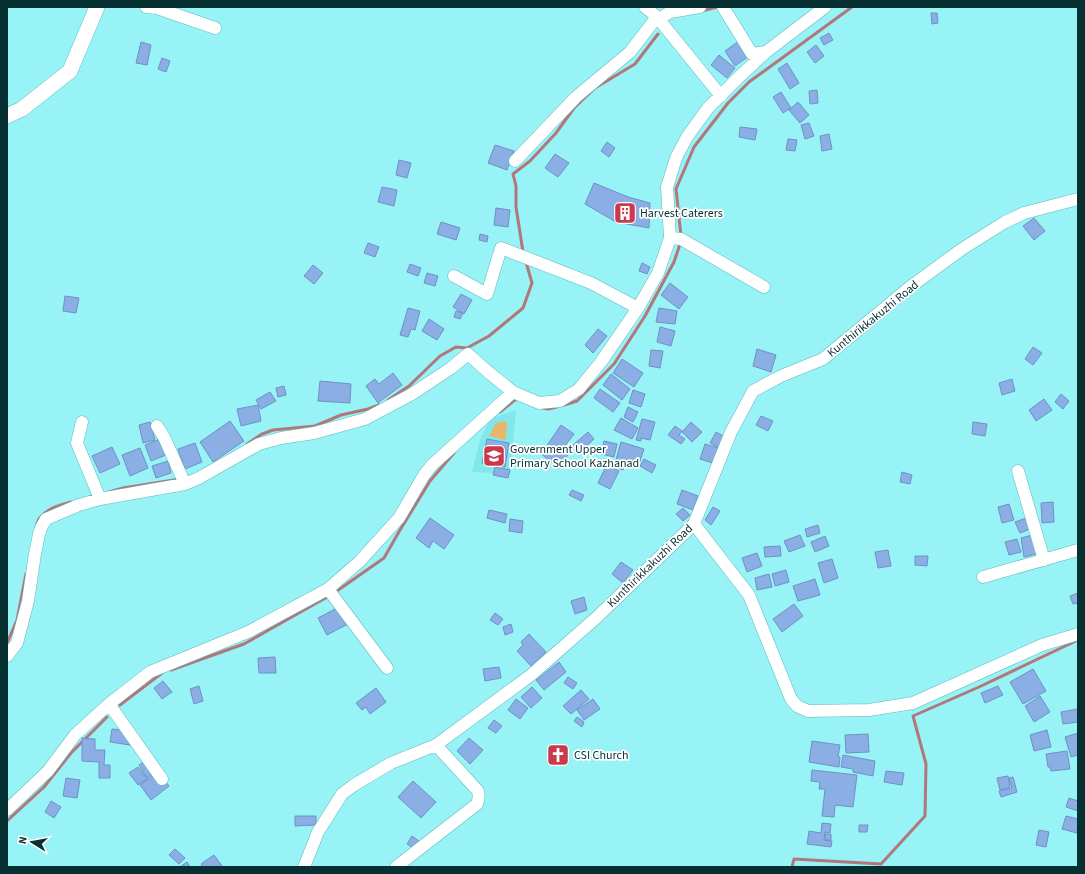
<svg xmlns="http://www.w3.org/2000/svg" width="1085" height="874" viewBox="0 0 1085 874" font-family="'Source Sans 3',sans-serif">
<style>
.built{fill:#80e8eb}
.green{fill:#e6b76b}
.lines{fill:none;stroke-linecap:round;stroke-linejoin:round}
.stream{stroke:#b2777a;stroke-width:3}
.building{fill:#8bafe5;stroke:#6e91c5}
.minor-casing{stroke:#5db9bc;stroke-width:13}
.tertiary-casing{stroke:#5db9bc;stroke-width:16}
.minor{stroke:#fff;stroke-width:12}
.tertiary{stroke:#fff;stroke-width:15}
.labels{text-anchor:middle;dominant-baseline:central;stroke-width:3.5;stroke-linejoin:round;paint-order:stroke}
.poi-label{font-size:12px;fill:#063031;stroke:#fff;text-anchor:start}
.street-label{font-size:12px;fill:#063031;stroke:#fff}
</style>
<rect width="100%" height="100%" fill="#97f3f6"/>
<!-- built -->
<path class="built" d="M516,410L510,474L472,472L480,440L490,419Z"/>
<!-- green -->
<path class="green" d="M507,421L506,440L489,436L496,423Z"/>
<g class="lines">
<!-- stream -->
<path class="stream" d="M702,11L717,7
M681,236L676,189L694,147L728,103L749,82L852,7
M523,252L516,207V186L513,174L530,161L556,133L574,108L595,88L635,64L658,34
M467,348L489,336L523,308L532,283L526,262
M388,400L409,386L440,356L456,347L467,348L470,351
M564,405L577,401L614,364L645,316L674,262L681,241
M543,408L548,409L557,407
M500,412L516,399
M247,444L262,434L273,430L315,426L341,415L368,409L379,405
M109,492L123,488L180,479
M36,527C39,511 56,506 71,502
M334,593L384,558L400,530L430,481L454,453
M7,643L17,620L26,574
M171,670L244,644L329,596
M120,705L162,673
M7,821L44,787L71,753L107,717
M792,867L794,859L881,864L925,816L926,764L913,716L979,687L1078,640"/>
</g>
<!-- building -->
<path class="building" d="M931,13H937L938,23L932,24Z
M829,33L833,40L824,45L820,38Z
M739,41L749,56L735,66L725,51Z
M141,42L151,45L147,65L136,63Z
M816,45L824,56L815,63L807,52Z
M719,55L735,68L727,78L711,65Z
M162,58L170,61L166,72L158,69Z
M787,63L799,83L790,89L778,69Z
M817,90L818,103L810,104L809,91Z
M781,92L791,108L783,113L773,97Z
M798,102L809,115L800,123L789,110Z
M809,123L814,136L805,139L801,125Z
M740,127L757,129L755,140L739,137Z
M829,134L832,149L822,151L820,136Z
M788,139L797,140L795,151L786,150Z
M607,142L615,148L609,157L601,151Z
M495,145L514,151L507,170L488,163Z
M555,154L569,163L558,177L545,168Z
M399,160L411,163L407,178L396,175Z
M594,183L628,197L650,203L649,228L616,222L585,204Z
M382,187L397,190L394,206L378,202Z
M496,208L510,210L508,227L494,225Z
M1034,218L1045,231L1034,240L1023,226Z
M441,222L460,228L456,240L437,234Z
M480,234L488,236L487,242L479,240Z
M368,243L379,247L375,257L364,253Z
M642,263L650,267L647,274L639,271Z
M410,264L421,268L418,276L407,272Z
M313,265L323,273L314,284L304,276Z
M427,273L438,276L435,286L424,283Z
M670,283L688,297L679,309L661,295Z
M461,294L472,300L464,314L453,307Z
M65,296L79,298L76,313L63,311Z
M408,308L420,311L415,330L411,329L408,337L400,335Z
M659,308L677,311L675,324L656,322Z
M456,311L463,313L460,319L454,317Z
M429,319L444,329L437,340L422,331Z
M660,327L675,331L671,346L657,342Z
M598,329L607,336L593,353L585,345Z
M1033,347L1042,353L1033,365L1025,359Z
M757,349L776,355L771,372L753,366Z
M651,350L663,351L660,368L649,366Z
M622,359L643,373L634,387L613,373Z
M393,373L402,385L378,403L366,386L375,379L379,384Z
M611,374L630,389L622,400L603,385Z
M1012,379L1015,391L1002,395L999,383Z
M320,381L351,384L350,403L318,401Z
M284,386L286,395L278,397L276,388Z
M600,389L620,403L613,412L594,398Z
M633,390L645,394L641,407L629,403Z
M270,392L276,401L261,409L256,400Z
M1061,394L1069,401L1063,409L1055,402Z
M1044,399L1052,410L1036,421L1029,410Z
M258,405L261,421L241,426L237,409Z
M628,407L638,412L633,422L624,417Z
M761,416L773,421L768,431L756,425Z
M621,418L638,428L632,439L614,430Z
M642,419L655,422L650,440L641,438V441L636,440Z
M230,421L244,441L213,462L200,442Z
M150,422L155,440L143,443L139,425Z
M691,422L702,432L692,442L682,432Z
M973,422L987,424L985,436L972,434Z
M561,425L574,434L561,451L568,455L559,467L541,454Z
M675,426L682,431L679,435L685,439L681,444L668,435Z
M588,432L594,439L580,452L573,445Z
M716,432L727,438L721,449L710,443Z
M160,439L166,455L151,461L145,445Z
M487,439L509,443L505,467L482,463Z
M604,441L617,444L614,457L601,454Z
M621,442L644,449L639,464L626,460L623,470L614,467Z
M195,443L202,462L185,469L178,449Z
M705,444L721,449L716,464L700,459Z
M112,447L120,464L100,473L92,456Z
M140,448L148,468L130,476L122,455Z
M644,459L656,465L652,473L640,466Z
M168,461L171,473L156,478L152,466Z
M607,464L619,471L610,489L598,483Z
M495,467L510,470L508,478L493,475Z
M902,472L912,475L910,484L900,482Z
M572,490L584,495L581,501L569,495Z
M682,490L698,496L693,510L677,504Z
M1053,502L1054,522L1042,523L1041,503Z
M1009,504L1014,520L1002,523L998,507Z
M713,507L720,511L711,525L705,520Z
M683,508L690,515L683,521L676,514Z
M489,510L507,514L505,523L487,518Z
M1029,517L1033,528L1020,533L1015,522Z
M430,518L454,535L444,549L433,541L429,548L416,538Z
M510,519L523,521L522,533L509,531Z
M818,525L820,533L807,537L805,529Z
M1036,534L1040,553L1024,557L1021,538Z
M800,535L805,546L789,552L784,541Z
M825,536L829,546L815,552L811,542Z
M1017,539L1021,552L1009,555L1005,542Z
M780,546L781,556L765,557L764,547Z
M888,550L891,566L878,568L875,552Z
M757,553L762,566L747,572L742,558Z
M915,556H928L927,566L915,565Z
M832,559L838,578L824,583L818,563Z
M621,562L633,570L623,583L612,574Z
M786,570L789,582L775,586L772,574Z
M769,574L772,587L757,590L755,578Z
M815,579L820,595L798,601L793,586Z
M1078,593V603L1073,604L1070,596Z
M584,597L587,610L575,614L571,601Z
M794,604L803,616L782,632L773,619Z
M339,607L348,624L327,635L318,618Z
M495,613L503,619L498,625L490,620Z
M511,624L513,632L505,635L503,627Z
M529,634L546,652L531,666L517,651L523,645L521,642Z
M275,657L276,673H259L258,658Z
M559,662L566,672L544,690L536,680Z
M499,667L501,678L485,681L483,669Z
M1033,669L1046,691L1023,704L1010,682Z
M568,677L577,683L573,689L564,683Z
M163,681L172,692L162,699L154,688Z
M199,686L203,701L194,704L190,689Z
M998,686L1003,695L985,703L981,693Z
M532,687L542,698L531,708L521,697Z
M376,688L386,702L370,714L366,707L362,710L356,703Z
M581,690L589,699L571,714L563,706Z
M1040,696L1050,712L1034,722L1025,706Z
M516,699L528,708L520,719L508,710Z
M593,699L600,709L584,720L577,710Z
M1078,709V722L1063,724L1061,712Z
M577,717L584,722L582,727L574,721Z
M494,720L502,726L496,733L488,728Z
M112,729L131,731L130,745L110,742Z
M1047,730L1051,747L1034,751L1030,735Z
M1078,733V755L1071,757L1065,737Z
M868,734L869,752L846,753L845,735Z
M82,738L95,739V750H105L104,765H110V778H99V762L82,761Z
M469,738L483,750L470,764L457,751Z
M812,741L840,745L838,757H840L839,767L809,762Z
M560,744L567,749L555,765L549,760Z
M1067,751L1070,769L1051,771L1050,767H1048L1046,754Z
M843,755L875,761L873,776L853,772V769L841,767Z
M153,756L161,769L147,778L139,765Z
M138,767L147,779L138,785L129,773Z
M812,770L857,775L853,807L835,805L834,817L822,816L825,789H819L820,782L811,781Z
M886,771L904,773L902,785L884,782Z
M158,772L169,786L151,800L140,785Z
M1008,776L1010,787L1000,790L997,778Z
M1013,777L1017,792L1001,797L999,791L1012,788L1009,778Z
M66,778L80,780L77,798L63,796Z
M413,781L436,802L421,818L398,797Z
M1069,798L1078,801V811L1066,807Z
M51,801L61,807L54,818L45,812Z
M295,816H316V825L295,826Z
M1066,816L1078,819L1077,833L1062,829Z
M822,823L831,824L830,833L825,832L824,840L832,841L831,847L807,844L809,831L821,833Z
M859,825H868L867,832H859Z
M1039,830L1049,832L1046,847L1036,845Z
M825,834H831V840H825Z
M412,836L419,841L415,849L407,844Z
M175,849L185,858L179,864L169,855Z
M214,855L222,866L220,867H203L201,864Z
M187,862L190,867H180Z"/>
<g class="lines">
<!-- minor casing -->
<g class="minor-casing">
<path id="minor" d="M146,7L157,8L215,28
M645,7L657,17L721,96
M723,7L752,54L766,52
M659,19L670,12L700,7
M515,161L576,97L630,52L657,17
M670,238L681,239L764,287
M454,276L487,294L501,248L591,283L638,308
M82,422L77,443L100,499
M157,426L164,437L185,484
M1018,471L1044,560
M694,524L749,595L791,699L797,706L808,711L869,710L913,703L1042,645L1078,634
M983,577L1078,550
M328,589L387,668
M7,656L17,643L28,601L35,554L39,534L41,528L46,519L79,505L100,499L185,484L199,478L259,444L281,438L314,433L365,419L412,394L451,368L468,354L487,371L513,392L539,403L560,401L579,389L601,362L638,308L658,273L670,238L667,187L676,158L687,137L708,108L740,76L766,52L825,7
M109,704L162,779
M7,810L48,771L75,735L109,704L150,672L248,632L328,589L359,562L399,518L424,475L432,465L513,392
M304,867L318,832L342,794L354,785L391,763L436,745L531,675L596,618L694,524L731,432L753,391L781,376L823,359L910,287L962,249L1005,222L1024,213L1078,199
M396,867L477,804C479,799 479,795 478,791L436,745"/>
</g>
<!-- tertiary casing -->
<g class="tertiary-casing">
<path id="tertiary" d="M7,116L22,109L70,71L97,7"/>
</g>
<!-- minor -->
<use href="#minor" class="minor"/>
<!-- tertiary -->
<use href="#tertiary" class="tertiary"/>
</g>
<!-- icons -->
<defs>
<g id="building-square" transform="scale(1.15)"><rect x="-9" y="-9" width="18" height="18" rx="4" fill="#ca3a4c" stroke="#fff"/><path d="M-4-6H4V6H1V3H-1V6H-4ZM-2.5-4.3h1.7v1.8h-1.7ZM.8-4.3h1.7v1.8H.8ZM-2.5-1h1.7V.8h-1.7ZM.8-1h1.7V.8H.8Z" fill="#fff"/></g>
<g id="school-square" transform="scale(1.15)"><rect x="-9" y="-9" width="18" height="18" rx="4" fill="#ca3a4c" stroke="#fff"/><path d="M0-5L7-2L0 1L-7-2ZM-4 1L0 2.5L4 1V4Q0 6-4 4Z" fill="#fff"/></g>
<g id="church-square" transform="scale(1.15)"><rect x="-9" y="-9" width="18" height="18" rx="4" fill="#ca3a4c" stroke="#fff"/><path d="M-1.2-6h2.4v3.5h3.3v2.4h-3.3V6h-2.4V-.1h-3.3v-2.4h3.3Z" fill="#fff"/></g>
</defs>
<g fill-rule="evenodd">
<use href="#building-square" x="625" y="213"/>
<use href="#school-square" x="494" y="456"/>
<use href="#church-square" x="558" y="755"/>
</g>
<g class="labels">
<!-- poi labels -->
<g class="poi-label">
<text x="640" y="213">Harvest Caterers</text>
<text x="510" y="449">Government Upper<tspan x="510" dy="14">Primary School Kazhanad</tspan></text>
<text x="574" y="755">CSI Church</text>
</g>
<!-- street labels -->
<g class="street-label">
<text transform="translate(873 319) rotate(-39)">Kunthirikkakuzhi Road</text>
<text transform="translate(650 566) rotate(-44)">Kunthirikkakuzhi Road</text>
</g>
</g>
<!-- border -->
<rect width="1085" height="874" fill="none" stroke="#063031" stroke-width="16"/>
<!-- north arrow -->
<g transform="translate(32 842) rotate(281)" stroke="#ffffff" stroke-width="3" paint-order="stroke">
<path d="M0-3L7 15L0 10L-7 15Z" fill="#063031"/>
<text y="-6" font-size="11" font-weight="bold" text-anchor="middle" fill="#063031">N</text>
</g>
</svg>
